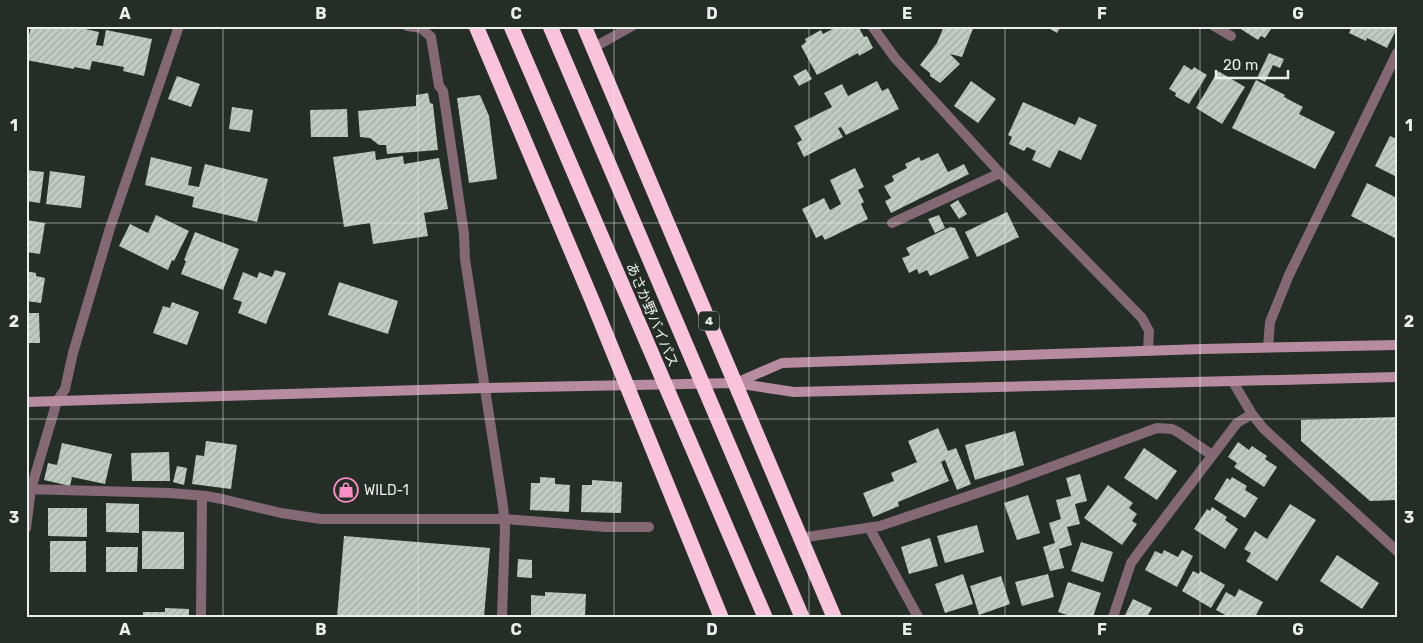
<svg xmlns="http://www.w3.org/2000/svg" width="1423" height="643" viewBox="0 0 1423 643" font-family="Rubik,'Noto Sans JP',sans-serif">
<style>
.building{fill:url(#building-hatch)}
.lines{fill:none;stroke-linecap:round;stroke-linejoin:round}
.street{stroke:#846975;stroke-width:10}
.secondary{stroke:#b78ba0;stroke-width:10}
.highway{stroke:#fac3dc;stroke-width:15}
.grid{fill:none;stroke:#e9efea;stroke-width:1;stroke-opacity:0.55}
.labels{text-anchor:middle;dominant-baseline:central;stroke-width:5;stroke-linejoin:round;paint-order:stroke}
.shield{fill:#242d26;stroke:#aeb5af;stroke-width:1}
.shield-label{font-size:12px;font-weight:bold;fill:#e9efea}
.street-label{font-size:14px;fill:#e9efea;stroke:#242d26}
.poi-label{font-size:14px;fill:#e9efea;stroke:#242d26;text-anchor:start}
.neatline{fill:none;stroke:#e9efea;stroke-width:2}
.grid-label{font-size:16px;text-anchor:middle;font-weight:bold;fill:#e9efea}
</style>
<defs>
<pattern id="building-hatch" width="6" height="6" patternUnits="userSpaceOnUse" patternTransform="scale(1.25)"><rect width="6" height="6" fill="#c0cbc2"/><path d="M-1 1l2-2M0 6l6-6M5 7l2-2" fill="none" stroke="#a2aaa3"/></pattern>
</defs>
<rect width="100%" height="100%" fill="#242d26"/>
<!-- building -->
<path class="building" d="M31,26H71L99,32L96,45L103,46L106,30L152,39L144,76L123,71L124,67L92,61L90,70L74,67V69L26,60V50Z
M838,26H858L864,37L867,36L873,48L859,56L858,53L817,75L801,46L806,42L805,39L821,30L823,34Z
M944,26H974L962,57L950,54L960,64L940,83L930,76V73L920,65L937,43Z
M1045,26H1061L1057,33Z
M1236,26H1273L1265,38L1261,36L1258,40Z
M1352,26H1397V28L1387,48L1367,38L1366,41L1349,33Z
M1269,53L1284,59L1280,68L1273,65L1265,82L1257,78Z
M1184,65L1192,70L1194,67L1207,75L1189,104L1175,96L1176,93L1169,89Z
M806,69L812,79L799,86L793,76Z
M1218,71L1245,87L1222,124L1196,108Z
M177,76L200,84L191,107L168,99Z
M1256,80L1285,95L1284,97L1303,107L1299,114L1335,132L1315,169L1232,128Z
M877,81L882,91L888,88L899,109L846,135L841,127L838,128L843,137L804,157L797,143L802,140L794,126L832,107L824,93L842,84L848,96Z
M971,81L996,99L978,123L954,106Z
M428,93L430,103L433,104L438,150L387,154L386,145H379L370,138L360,137L358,111L416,106V95Z
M480,95L489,116L497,179L469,183L457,98Z
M1023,102L1075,125L1079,117L1097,125L1081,160L1059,150L1050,168L1032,160L1036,151L1027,147L1024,151L1009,144L1012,137L1008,135Z
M232,107L253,110L250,132L229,129Z
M347,109L348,137H311L310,110Z
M1390,136L1397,139V177L1375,166Z
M375,151L376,160L403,156L404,164L439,158L448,209L424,213L428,236L373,244L370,223L344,227L333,157Z
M938,153L948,172L964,164L969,174L891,213L885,201L891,198L884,186L894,181L892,176L907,168L905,164L919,157L921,161Z
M151,157L192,167L188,185L199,187L205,164L268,179L257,222L192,207L194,197L145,185Z
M855,168L864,187L858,190L864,202L861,204L868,219L825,240L822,235L816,238L802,209L824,198L830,210L841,204L830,180Z
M26,170L44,172L40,203L26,201Z
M50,171L85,176L81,208L46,204Z
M1367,183L1397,198V239L1351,216Z
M958,200L967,214L959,219L950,205Z
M1007,212L1019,237L977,257L965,232Z
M156,215L189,231L174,261L172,260L168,270L119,246L130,224L148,233Z
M939,215L945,228L935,233L928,219Z
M26,220L45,223L40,254L26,252Z
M950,227L955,228L969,258L930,276L927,270L919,274L917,269L909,273L902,258L910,255L906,248Z
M195,232L239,249L223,290L181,274L186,261L184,260Z
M275,270L286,273L266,324L238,313L242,302L233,299L243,272L257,278L259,272L272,277Z
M26,271L36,273V276L45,278L41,303L26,301Z
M339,282L398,301L388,334L328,315Z
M172,302L199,312L187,345L153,333L163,306L170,308Z
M26,313H39L40,343H26Z
M1397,417V500L1370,501L1301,441V420Z
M938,428L948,451L956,448L971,484L957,490L945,460L941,462L949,481L898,502L899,506L873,517L863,493L894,481L891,473L917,462L908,441Z
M1015,431L1024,465L975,480L965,445Z
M206,441L237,445L231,489L192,484L196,455L204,456Z
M1238,442L1249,450L1252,446L1267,456L1265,459L1277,467L1264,487L1234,467L1237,463L1228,457Z
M62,443L112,454L105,484L72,477L70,486L44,480L48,463L57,465Z
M1144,448L1177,471L1157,500L1124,478Z
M169,452L170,481H132L131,453Z
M177,466L187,468L184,485L173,482Z
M1080,474L1087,501L1075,504L1080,524L1067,527L1072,545L1059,549L1064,568L1050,571L1043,547L1055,543L1049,523L1061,519L1056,500L1071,496L1066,478Z
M540,477L555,478V484L570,485L569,512L530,510L531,483H540Z
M1232,477L1247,486L1245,490L1258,498L1245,518L1214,499L1227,478L1230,480Z
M592,480L622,482L621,513L581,512L582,485H592Z
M1108,485L1133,503L1129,508L1137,514L1132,521L1137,524L1122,545L1084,518Z
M1028,495L1040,533L1017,540L1004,503Z
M106,503L139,504V533L106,532Z
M1290,504L1316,520L1277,581L1246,561L1251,553L1244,549L1255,531L1267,539Z
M1212,507L1227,517L1225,520L1238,529L1225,549L1194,529L1207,509L1210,511Z
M48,508H87V537L48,536Z
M977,525L984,552L945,563L937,536Z
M142,531L184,532V569H142Z
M344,536L490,548L484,617H337Z
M930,538L938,566L909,574L901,547Z
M50,541H86V572H50Z
M1081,542L1113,552L1103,582L1071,571Z
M106,547H138L137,572H106Z
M1164,550L1178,557L1182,550L1193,556L1177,587L1145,570L1155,551L1162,554Z
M1337,555L1379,583L1362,609L1320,581Z
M518,559L532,560V578L517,577Z
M1193,571L1199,574L1200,571L1225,585L1211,608L1182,591Z
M963,574L973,604L945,613L935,584Z
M1048,574L1054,597L1022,606L1015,582Z
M1001,576L1010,604L979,615L970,586Z
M1068,582L1101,593L1093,617H1073L1058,612Z
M1239,589L1263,602L1255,617H1229L1216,610L1226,592L1235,597Z
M545,592L586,594L585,617H531V595L545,596Z
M1133,599L1152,608L1147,617H1124Z
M165,608L189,609V617H143V612H165Z"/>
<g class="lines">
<!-- street -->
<path class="street" d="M407,26L421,28L431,37L439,86L443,91L464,234L465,259L503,506L505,528L502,617
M872,26L895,58L1000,173L1142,318L1149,331L1148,351
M1214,26L1231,36
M593,48L632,26
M892,223L1000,173
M1268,347L1270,322L1289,275L1397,53
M1233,382L1252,414L1263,428L1397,551
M26,489L170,493L206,496L222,499L281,513L321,519H504L606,527H649
M26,528L31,489L57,401L65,389L73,353L110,228L179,26
M870,529L918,617
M800,538L880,526L1010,482L1157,428L1172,429L1178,432L1212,455
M201,617L202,496
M1113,617L1131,563L1139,552L1237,423L1252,414"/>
<!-- secondary -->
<path class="secondary" d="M736,383L782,363L1202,349L1397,345
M26,402L486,388L735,383L794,392L1397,377"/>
<!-- highway -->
<path class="highway" d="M476,26L592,300L721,617
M511,26L765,617
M550,26L802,617
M584,26L834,617"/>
</g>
<!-- grid -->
<path class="grid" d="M223,26V617M418,26V617M614,26V617M809,26V617M1005,26V617M1200,26V617M26,223H1397M26,419H1397"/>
<!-- icons -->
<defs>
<g id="shop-ring" transform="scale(1.25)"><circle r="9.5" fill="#242d26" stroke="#fb8fc5" stroke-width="1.5"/><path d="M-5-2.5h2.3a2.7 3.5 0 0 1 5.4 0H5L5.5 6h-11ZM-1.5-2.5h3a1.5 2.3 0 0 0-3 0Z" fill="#fb8fc5"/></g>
</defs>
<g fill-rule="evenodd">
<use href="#shop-ring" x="346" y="490"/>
</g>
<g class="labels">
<!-- shield labels -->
<rect class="shield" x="699" y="311.5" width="20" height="19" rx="4"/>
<g class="shield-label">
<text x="709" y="321">4</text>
</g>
<!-- street labels -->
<g class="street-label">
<text transform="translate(652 315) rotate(67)">あさか野バイパス</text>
</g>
<!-- poi labels -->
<g class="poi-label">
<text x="364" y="490">WILD-1</text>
</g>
</g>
<!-- border -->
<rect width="1423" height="643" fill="none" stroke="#242d26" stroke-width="55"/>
<!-- scale -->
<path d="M1216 70v8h72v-8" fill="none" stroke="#e9efea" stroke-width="2.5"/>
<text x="1223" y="70" font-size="15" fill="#e9efea" stroke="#242d26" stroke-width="4" paint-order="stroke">20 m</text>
<rect x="28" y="28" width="1368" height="588" class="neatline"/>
<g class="grid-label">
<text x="125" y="19">A</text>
<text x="321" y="19">B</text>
<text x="516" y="19">C</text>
<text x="712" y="19">D</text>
<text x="907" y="19">E</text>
<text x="1102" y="19">F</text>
<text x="1298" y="19">G</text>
<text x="14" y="131">1</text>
<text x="1409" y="131">1</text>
<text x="14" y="327">2</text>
<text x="1409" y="327">2</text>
<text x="14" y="523">3</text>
<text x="1409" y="523">3</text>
<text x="125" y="635">A</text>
<text x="321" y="635">B</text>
<text x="516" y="635">C</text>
<text x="712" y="635">D</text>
<text x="907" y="635">E</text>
<text x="1102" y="635">F</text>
<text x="1298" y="635">G</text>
</g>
</svg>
